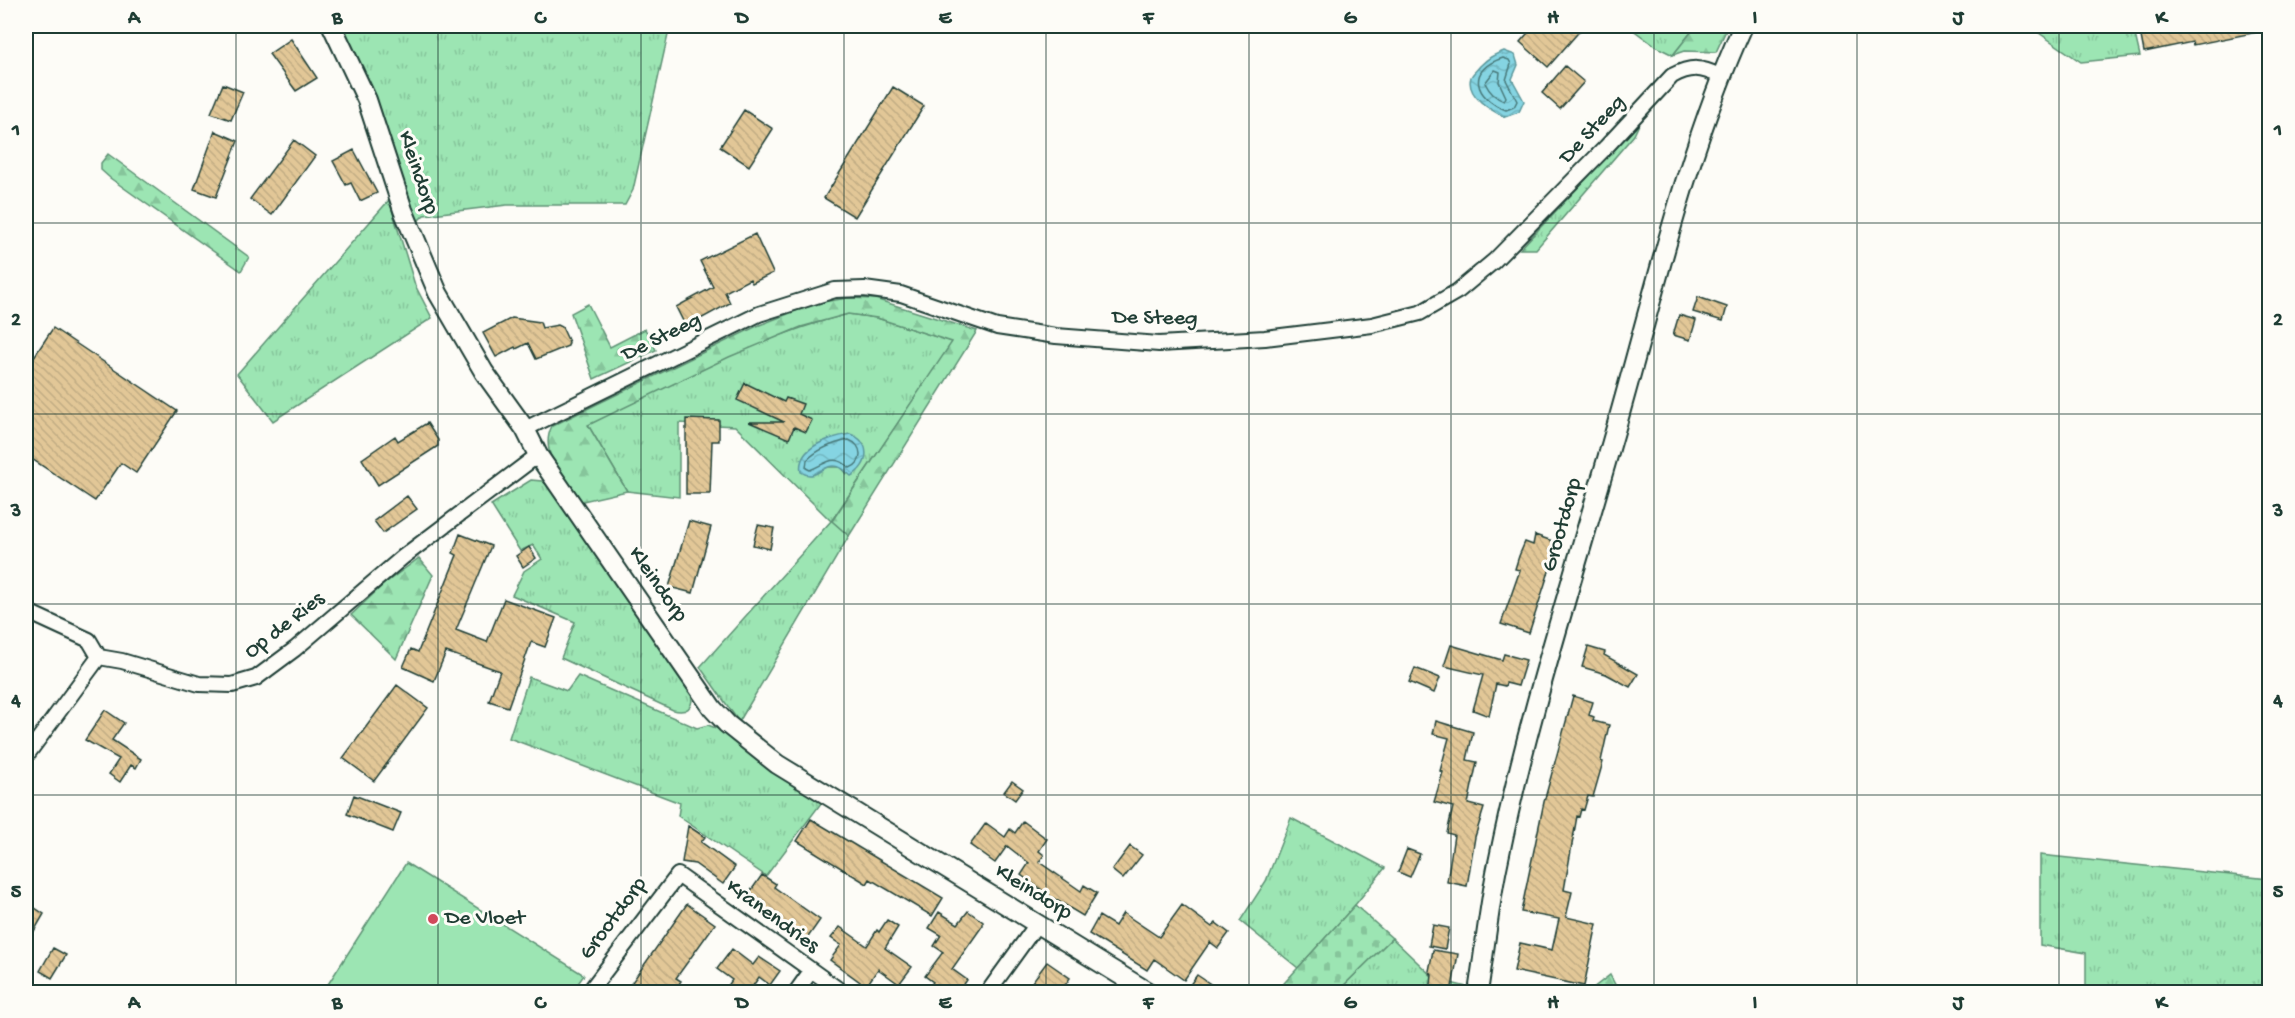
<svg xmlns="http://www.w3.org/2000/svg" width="2295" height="1018" viewBox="0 0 2295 1018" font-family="'Gochi Hand',sans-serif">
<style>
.grass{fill:url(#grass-tufts);stroke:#5e9174;stroke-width:1.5;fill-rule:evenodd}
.forest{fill:url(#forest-firs);stroke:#5e9174;stroke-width:1.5}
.cemetery{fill:url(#cemetery-stones);stroke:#5e9174;stroke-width:1.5}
.garden{fill:#9ce5b3;stroke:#5e9174;stroke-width:1.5}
.water{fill:url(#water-waves);stroke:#5c989c;stroke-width:1.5}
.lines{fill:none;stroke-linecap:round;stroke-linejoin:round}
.shore{stroke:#48797a;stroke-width:1.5}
.building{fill:url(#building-back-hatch);stroke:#1f3d34;stroke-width:1.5}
.minor-casing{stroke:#1f3d34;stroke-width:18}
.tertiary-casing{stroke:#1f3d34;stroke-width:22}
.minor{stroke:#fdfcf7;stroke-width:14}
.tertiary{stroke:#fdfcf7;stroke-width:18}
.grid{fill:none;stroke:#1f3d34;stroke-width:1.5;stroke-opacity:0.55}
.poi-dot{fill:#d1495b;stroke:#fdfcf7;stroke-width:2}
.labels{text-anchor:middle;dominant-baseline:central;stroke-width:6;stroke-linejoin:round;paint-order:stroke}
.street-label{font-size:22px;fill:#1f3d34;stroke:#fdfcf7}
.poi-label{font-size:22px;fill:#1f3d34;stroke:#fdfcf7;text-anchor:start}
.neatline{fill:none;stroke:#1f3d34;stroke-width:2}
.grid-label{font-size:20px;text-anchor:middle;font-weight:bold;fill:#1f3d34}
</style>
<defs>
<pattern id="grass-tufts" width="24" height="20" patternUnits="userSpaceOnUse" patternTransform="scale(1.5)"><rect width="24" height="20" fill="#9ce5b3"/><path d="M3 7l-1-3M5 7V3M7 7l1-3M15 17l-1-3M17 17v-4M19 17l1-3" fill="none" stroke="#86c59b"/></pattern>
<pattern id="forest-firs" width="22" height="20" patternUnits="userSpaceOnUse" patternTransform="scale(1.5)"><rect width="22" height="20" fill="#9ce5b3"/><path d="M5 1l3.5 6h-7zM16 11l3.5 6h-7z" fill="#86c59b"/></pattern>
<pattern id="cemetery-stones" width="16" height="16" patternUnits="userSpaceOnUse" patternTransform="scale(1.5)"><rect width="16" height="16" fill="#9ce5b3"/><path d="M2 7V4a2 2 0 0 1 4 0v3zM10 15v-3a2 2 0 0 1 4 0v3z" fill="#86c59b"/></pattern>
<pattern id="water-waves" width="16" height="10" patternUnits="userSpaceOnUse" patternTransform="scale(1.5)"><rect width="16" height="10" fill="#85d4e2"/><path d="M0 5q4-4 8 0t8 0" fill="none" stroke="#72b7c2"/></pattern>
<pattern id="building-back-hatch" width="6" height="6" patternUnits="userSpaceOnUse" patternTransform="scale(1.5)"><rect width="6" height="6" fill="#e2c797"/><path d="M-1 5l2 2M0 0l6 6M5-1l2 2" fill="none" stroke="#c1ac83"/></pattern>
</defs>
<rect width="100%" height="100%" fill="#fdfcf7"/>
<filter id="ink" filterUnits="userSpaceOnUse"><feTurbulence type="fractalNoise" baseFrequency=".0167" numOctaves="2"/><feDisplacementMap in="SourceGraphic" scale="12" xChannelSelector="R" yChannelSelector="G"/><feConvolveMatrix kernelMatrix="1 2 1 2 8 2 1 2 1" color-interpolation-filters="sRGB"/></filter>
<g filter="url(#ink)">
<!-- grass -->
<path class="grass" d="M341,26H670L633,190L625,205H507L424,215L419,220V229C396,160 376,89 341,26Z
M1628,26H1696L1673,55L1655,46Z
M2029,26H2133L2140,56L2081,62Z
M1640,122L1634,135L1536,249H1520Z
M389,200L415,285L432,318L273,421L237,374Z
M848,314L877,318L953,342L832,520L849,536L739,722L700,667L831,521L735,426L679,423V497L627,491L588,425C671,383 757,337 848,314ZM864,443L847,474L841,467H828Z
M531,480L542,481L548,486L692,695C693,709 686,713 673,710L561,658L575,622L512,595L524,571L542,559L533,545L520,551L491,505Z
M578,676L697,728L708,725L721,730L748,753L822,802L766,876L678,816L680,803L509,738L529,677L567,691Z
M1291,818L1385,868L1355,905L1298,968L1240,921L1266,881Z
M2040,855L2269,879V992H2086V953L2040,945Z
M1392,938L1435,979L1467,987V992H1337Z"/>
<!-- forest -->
<path class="forest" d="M1696,26H1728L1716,52L1684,51L1673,55Z
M108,154L249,257L241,271L110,178L101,170V163Z
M848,298L875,299L977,331L849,536L832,521L952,342L877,318L848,314L801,327L729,357L588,425L627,491L579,502C565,480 538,453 552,426L757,326L816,303Z
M588,304L610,347L645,329L656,350L594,379L571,313Z
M419,558L433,575L396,659L351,615L384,584Z
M1610,975L1619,992H1588Z"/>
<!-- cemetery -->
<path class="cemetery" d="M1355,905L1392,938L1337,992H1276Z"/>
<!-- garden -->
<path class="garden" d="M406,863L584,975L572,992H323Z"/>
<!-- water -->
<path class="water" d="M1504,51L1515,55L1518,65L1512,79L1524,101L1519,112L1505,117C1492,111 1465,96 1471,77C1473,73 1478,69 1480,66C1488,58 1493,55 1504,51Z
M850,434C872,441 870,466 851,476C847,473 843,468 839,467C823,461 816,483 801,472C796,447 831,437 850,434Z"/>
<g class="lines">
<!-- shore -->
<path class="shore" d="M1503,58L1509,60L1511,64L1506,80L1517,101L1514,107L1506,110C1474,98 1466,69 1503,58Z
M1495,70L1500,72L1499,82L1506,97L1504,101C1495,98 1489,91 1485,83Z
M849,440C863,445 864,463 850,468C834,453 827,463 810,470L806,468L807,460C818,449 834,443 849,440Z"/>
</g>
<!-- building -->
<path class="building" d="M1534,26H1584L1548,67L1520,42Z
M2139,26H2258V32L2193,45L2192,42L2144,52Z
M291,39L317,78L296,91L269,54Z
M1565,66L1584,82L1560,109L1542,93Z
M223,84L243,92L231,120L211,113Z
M893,87L924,106L855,217L824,198Z
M744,110L773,129L749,166L720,147Z
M215,131L238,141L216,197L194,189Z
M294,140L315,156L272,215L250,199Z
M354,150L377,193L360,201L351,183L346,185L333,161Z
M755,234L773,273L752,283L750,279L725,292L730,303L686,327L676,307L713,287L700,261Z
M1698,297L1727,307L1723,321L1693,312Z
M1679,315L1696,320L1690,340L1673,335Z
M512,318L540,322L542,328L558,325L562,327L569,342L568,346L536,359L528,343L516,349L515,347L496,357L483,333Z
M53,328L177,411L136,473L121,463L95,501L26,455V369Z
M745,383L784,402L786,398L803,404L799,414L812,420L806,432L794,427L789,439L749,422H784L737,400Z
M686,419L719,420V441H712L710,494H686Z
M427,423L438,440V446L378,485L362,459L395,436L398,441Z
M407,496L417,509L383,533L374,521Z
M689,521L711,527L693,593L669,587Z
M758,525L774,528L770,549L753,545Z
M460,534L491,546L456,630L487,642L504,599L556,618L545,647L531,642L508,707L489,701L500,671L446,652L434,681L403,667L411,649L418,652L457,555L453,553Z
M1535,535L1561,544L1555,560L1553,559L1529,633L1501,624L1520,570L1515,569L1519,556L1525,542L1533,545Z
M529,547L536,558L523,567L516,556Z
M1451,645L1502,660L1504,654L1526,660L1518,686L1506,683L1505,686L1496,684L1489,716L1473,710L1483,675L1444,666Z
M1588,647L1605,652L1604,655L1638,674L1630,687L1606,674L1582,667Z
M1415,668L1440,678L1434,693L1409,682Z
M397,685L428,708L374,781L343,758Z
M1573,696L1593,702L1589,715L1594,717L1593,721L1609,725L1601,761L1603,762L1593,797L1588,796L1584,810L1581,809L1579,817L1577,816L1564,890L1572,892L1566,917L1597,924L1584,986L1514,971L1520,943L1552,950L1559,919L1521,912L1544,802Z
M105,710L124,723L112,740L141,759L136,768L131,765L120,782L109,774L119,759L85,740Z
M1436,721L1473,732L1467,760L1477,762L1468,804L1484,808L1475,837L1467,886L1447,882L1454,835L1447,833L1453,807L1434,802L1443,772L1440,771L1449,738L1433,734Z
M1012,781L1023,789L1015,800L1004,792Z
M354,795L401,813L393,832L347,814Z
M811,819L943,898L932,916L870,879L867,884L797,841Z
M1023,821L1047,839L1039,851L1044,855L1039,862L1081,891L1084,885L1097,893L1083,916L1053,898L1021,875L1029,863L1007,846L995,863L970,845L986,823L1005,837L1010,829L1015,833Z
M688,826L705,837L701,842L735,867L723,884L695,864L682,862Z
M1130,846L1142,855L1123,879L1112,870Z
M1407,849L1420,854L1410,877L1398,872Z
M762,875L776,884L774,887L820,920L804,943L760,911L765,902L750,892Z
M26,902L44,914L26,945Z
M687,904L715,924L676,978L681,981L673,993H641L630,985Z
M1182,905L1212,927L1216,923L1229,933L1218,948L1210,942L1184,980L1154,959L1147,970L1089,934L1099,916L1115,926L1123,913L1159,937Z
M968,911L983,922V925L952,969L967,980L958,993H925L933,982L925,976L943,952L934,946L941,935L929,928L939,912L958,924Z
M887,920L898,927L885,948L912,967L899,984L878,969L867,985L863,984L830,960L841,945L831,938L840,927L867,946L877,930L879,932Z
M1433,925L1449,928L1445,949L1429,946Z
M53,948L66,955L52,978L40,971Z
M732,949L753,965L759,957L780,971L770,985L759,977L748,993H723L732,980L717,969Z
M1433,950L1458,954L1451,993H1430L1432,975L1429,971Z
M1047,962L1070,978L1060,993H1046L1032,982Z
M1197,975L1224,993H1184Z"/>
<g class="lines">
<!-- minor casing -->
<g class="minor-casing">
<path id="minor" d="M525,429L759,314L835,290L864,289L901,294L997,327L1056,336L1159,344L1265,338L1372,325L1420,313L1458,291L1494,261L1606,147L1672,76C1691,66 1701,67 1720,76
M26,611L89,640L99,657
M26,756L99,657L122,661L199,684L232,685L256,678L295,649L403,557L538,455
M589,992L678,875L842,992
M796,992L811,971
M988,992L1037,924"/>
</g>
<!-- tertiary casing -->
<g class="tertiary-casing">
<path id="tertiary" d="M332,26L367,100L403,210L438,293L484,372L525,429L538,455L713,709L727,724L777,764L1148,992
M1478,992C1485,949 1489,905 1498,863C1528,714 1576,570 1617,424C1655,291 1686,152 1743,26"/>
</g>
<!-- minor -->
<use href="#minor" class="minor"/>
<!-- tertiary -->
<use href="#tertiary" class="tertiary"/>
</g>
</g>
<!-- grid -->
<path class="grid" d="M236,26V992M438,26V992M641,26V992M844,26V992M1046,26V992M1249,26V992M1451,26V992M1654,26V992M1857,26V992M2059,26V992M26,223H2270M26,414H2270M26,604H2270M26,795H2270"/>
<!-- markers -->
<circle class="poi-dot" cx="433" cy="919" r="6"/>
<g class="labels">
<!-- street labels -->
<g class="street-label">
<text transform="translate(1593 130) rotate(-47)">De Steeg</text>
<text transform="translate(417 173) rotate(71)">Kleindorp</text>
<text transform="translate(1155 319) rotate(1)">De Steeg</text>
<text transform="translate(662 338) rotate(-26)">De Steeg</text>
<text transform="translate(1563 525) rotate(-74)">Grootdorp</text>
<text transform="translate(657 585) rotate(55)">Kleindorp</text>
<text transform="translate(285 626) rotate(-38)">Op de Ries</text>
<text transform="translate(1033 893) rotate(32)">Kleindorp</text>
<text transform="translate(772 917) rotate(36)">Kranendries</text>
<text transform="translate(614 919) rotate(-53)">Grootdorp</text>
</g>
<!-- poi labels -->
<g class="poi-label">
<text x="445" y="919">De Vloet</text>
</g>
</g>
<!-- margin -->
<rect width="2295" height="1018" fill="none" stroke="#fdfcf7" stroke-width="66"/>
<rect x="33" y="33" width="2229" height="952" class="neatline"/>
<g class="grid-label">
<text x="134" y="23">A</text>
<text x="337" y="23">B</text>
<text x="540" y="23">C</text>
<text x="742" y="23">D</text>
<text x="945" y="23">E</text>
<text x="1148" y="23">F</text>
<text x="1350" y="23">G</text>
<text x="1553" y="23">H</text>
<text x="1755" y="23">I</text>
<text x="1958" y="23">J</text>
<text x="2161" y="23">K</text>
<text x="16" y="135">1</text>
<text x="2278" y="135">1</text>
<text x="16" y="325">2</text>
<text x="2278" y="325">2</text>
<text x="16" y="516">3</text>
<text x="2278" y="516">3</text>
<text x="16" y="706">4</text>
<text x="2278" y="706">4</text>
<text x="16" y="897">5</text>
<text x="2278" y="897">5</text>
<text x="134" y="1008">A</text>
<text x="337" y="1008">B</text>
<text x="540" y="1008">C</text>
<text x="742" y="1008">D</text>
<text x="945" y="1008">E</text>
<text x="1148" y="1008">F</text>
<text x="1350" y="1008">G</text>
<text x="1553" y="1008">H</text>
<text x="1755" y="1008">I</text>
<text x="1958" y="1008">J</text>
<text x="2161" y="1008">K</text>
</g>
</svg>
